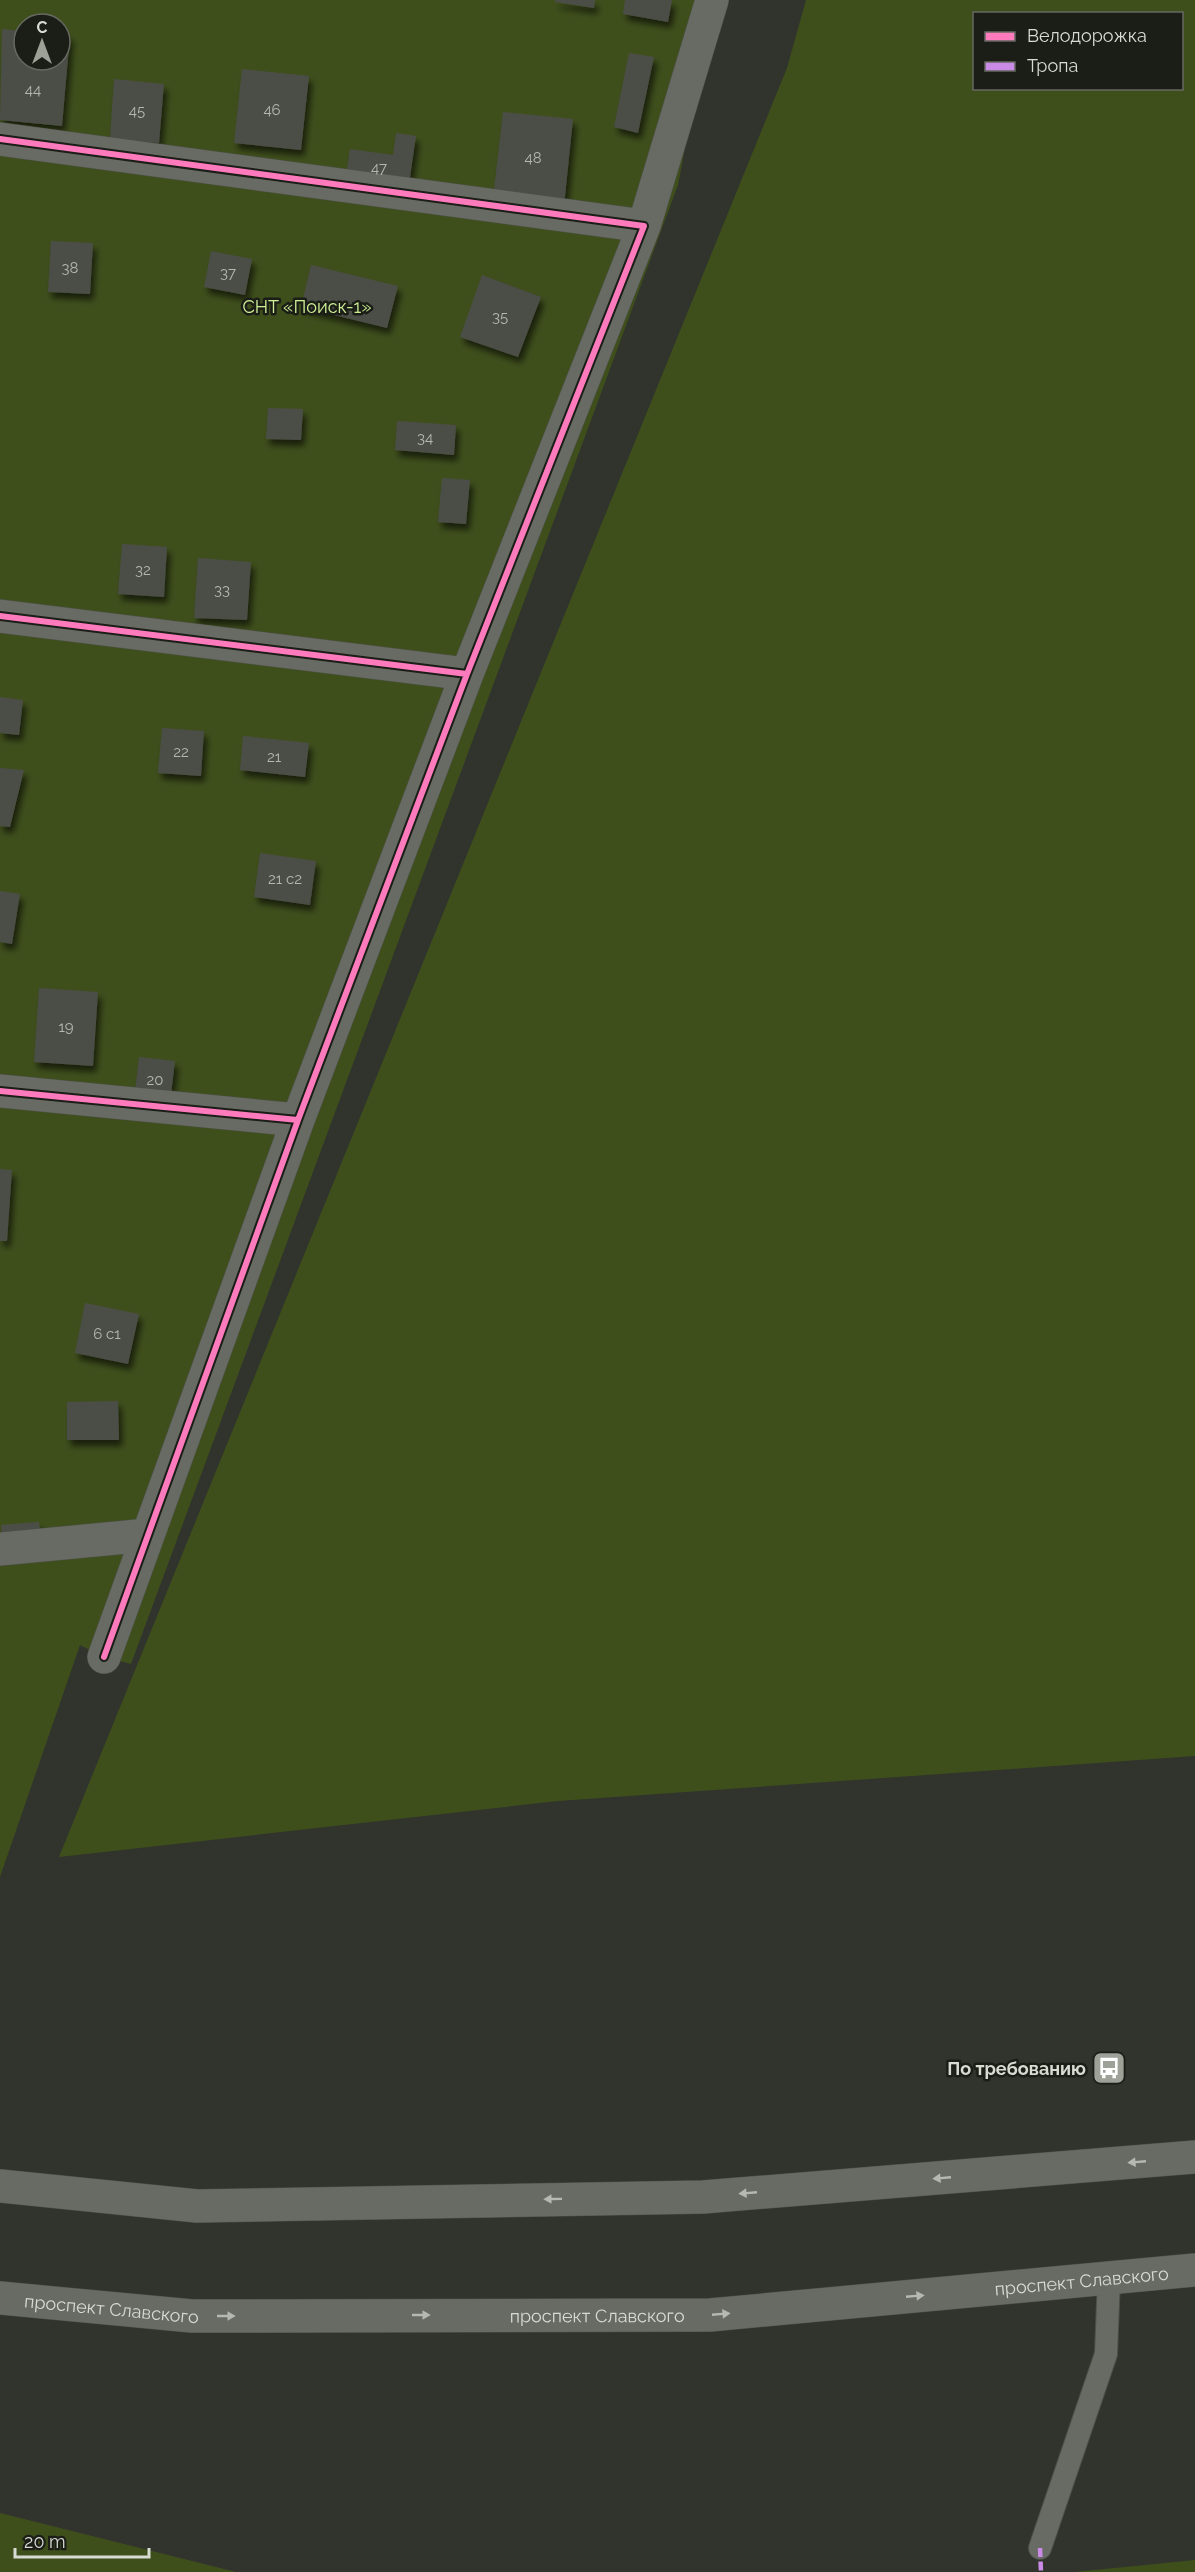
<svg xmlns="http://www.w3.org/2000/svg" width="1195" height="2572" viewBox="0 0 1195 2572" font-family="Raleway,sans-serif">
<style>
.green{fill:#3f4f1c;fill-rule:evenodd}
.building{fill:#4b4e47;filter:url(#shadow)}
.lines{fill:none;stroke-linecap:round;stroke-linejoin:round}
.service-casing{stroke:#4e514a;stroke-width:24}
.minor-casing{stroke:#4e514a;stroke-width:34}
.secondary-casing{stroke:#4e514a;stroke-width:34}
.service{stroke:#676b64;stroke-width:22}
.minor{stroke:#676b64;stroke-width:33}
.secondary{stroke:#676b64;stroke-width:33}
.quiet{stroke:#ca8be6;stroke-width:4.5;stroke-dasharray:9 4.5;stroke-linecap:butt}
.cycleway-casing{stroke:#1b1d17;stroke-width:10}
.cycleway{stroke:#fd7abc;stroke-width:6}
.oneway{fill:#b5b9b1}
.labels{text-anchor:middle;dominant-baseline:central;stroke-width:5;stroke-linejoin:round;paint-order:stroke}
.number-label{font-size:15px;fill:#b4b8af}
.park-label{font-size:18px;fill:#cdee95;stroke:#1b1d17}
.poi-label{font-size:18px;font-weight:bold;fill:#d7dbd2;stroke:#1b1d17;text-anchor:end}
.street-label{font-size:18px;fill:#d7dbd2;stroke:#1b1d17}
</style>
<defs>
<filter id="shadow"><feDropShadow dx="3.5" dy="6" stdDeviation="3" flood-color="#0009"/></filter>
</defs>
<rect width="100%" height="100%" fill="#30342c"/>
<!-- green -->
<path class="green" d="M0,0H713L678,185L131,1664L104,1657L80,1645L0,1877ZM24,24H60V60H24Z
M806,0H1195V1756L558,1801L59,1857L787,68ZM974,14H1182V88H974Z
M0,2513L236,2572H0Z
M1195,2560V2572H1075Z"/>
<!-- building -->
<path class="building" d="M555,0H595L594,8L555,2Z
M625,0H672L668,22L623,14Z
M2,29L24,31V60H60V34L70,35L62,126L0,120Z
M629,53L654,57L638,133L614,127Z
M242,69L309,76L301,150L234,143Z
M114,79L164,84L159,143L110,139Z
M503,112L573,119L564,206L493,198Z
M396,133L416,136L408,191L345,182L350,149L393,155Z
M51,241L93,243L90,294L48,292Z
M211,251L252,259L245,295L204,287Z
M311,265L398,286L387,328L301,307Z
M482,275L541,297L518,357L460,337Z
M268,408L303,409L301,440L266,439Z
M397,421L456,425L454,455L395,450Z
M442,478L470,480L466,524L438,522Z
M122,544L167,547L164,597L118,594Z
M198,558L251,562L247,620L194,618Z
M0,697L23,700L19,735L0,733Z
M162,728L204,731L201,776L158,773Z
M243,736L309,743L305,777L240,770Z
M0,768L24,770L10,827L0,826Z
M260,853L316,861L310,905L254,897Z
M0,891L20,894L12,944L0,942Z
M39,988L98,992L93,1066L34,1062Z
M139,1057L175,1061L170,1103L134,1100Z
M0,1169L12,1170L7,1241H0Z
M85,1303L139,1314L128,1364L75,1353Z
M118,1401L119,1440H67V1402Z
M39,1522L41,1540L3,1544L1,1525Z"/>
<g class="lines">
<!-- service casing -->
<g class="service-casing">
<path id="service" d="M1040,2548L1106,2354L1109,2278"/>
</g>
<!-- minor casing -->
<g class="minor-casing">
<path id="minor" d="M0,139L644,226L467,674L298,1120
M644,226L712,0
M0,616L467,674
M0,1091L298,1120L104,1657
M0,1549L148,1535"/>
</g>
<!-- secondary casing -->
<g class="secondary-casing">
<g id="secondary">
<path d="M0,2186L197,2206L703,2197L1195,2157"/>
<path id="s1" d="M0,2298L192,2316L710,2315L1195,2270"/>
</g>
</g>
<!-- service -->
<use href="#service" class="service"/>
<!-- minor -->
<use href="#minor" class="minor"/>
<!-- secondary -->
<use href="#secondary" class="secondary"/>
<!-- quiet -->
<path class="quiet" d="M1040,2548L1041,2572"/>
<!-- cycleway casing -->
<g class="cycleway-casing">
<path id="cycleway" d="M0,139L644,226L467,674L298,1120
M0,616L467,674
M0,1091L298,1120L104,1657"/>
</g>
<!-- cycleway -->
<use href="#cycleway" class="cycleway"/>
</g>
<!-- one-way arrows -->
<defs><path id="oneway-solid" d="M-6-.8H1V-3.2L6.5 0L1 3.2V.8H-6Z" transform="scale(1.5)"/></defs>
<g class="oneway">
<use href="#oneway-solid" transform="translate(1137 2162) rotate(175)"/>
<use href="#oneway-solid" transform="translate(942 2178) rotate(175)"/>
<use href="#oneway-solid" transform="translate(748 2193) rotate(175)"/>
<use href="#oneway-solid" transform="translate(553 2199) rotate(179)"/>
<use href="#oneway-solid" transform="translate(915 2296) rotate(-5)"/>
<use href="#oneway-solid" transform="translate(721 2314) rotate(-5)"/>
<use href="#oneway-solid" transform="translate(421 2315)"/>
<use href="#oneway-solid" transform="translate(226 2316)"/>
</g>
<!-- icons -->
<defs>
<g id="bus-square" transform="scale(1.725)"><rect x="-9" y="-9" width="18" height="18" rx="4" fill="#9da198" stroke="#1b1d17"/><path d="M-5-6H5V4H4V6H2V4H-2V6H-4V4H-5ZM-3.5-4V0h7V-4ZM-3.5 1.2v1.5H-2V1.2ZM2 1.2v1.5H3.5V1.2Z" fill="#fff"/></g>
</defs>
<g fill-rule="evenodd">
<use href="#bus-square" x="1109" y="2068"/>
</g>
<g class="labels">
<!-- number labels -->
<g class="number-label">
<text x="33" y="90">44</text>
<text x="272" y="110">46</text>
<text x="137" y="111">45</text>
<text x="533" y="158">48</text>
<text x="379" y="168">47</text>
<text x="70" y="268">38</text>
<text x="228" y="273">37</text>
<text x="500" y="317">35</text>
<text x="425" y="438">34</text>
<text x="143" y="570">32</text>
<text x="222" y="590">33</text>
<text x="181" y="752">22</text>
<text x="274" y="757">21</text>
<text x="285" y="879">21 с2</text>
<text x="66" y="1027">19</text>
<text x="155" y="1080">20</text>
<text x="107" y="1334">6 с1</text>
</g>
<!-- park labels -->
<g class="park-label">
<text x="307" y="306">СНТ «Поиск-1»</text>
</g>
<!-- poi labels -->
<g class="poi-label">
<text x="1086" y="2068">По требованию</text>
</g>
<!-- street labels -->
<g class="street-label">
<text stroke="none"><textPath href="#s1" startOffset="1084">проспект Славского</textPath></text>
<text stroke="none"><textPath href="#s1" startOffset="112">проспект Славского</textPath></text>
<text stroke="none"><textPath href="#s1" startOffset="598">проспект Славского</textPath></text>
</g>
</g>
<!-- legend -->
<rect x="973" y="12" width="210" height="78" fill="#1b1d17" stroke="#666962" stroke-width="1.5"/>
<rect x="985" y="32" width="30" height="9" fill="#fd7abc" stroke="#666962" stroke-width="1.5"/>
<text x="1027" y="42" font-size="18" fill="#d7dbd2">Велодорожка</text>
<rect x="985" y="62" width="30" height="9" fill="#ca8be6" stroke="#666962" stroke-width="1.5"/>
<text x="1027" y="72" font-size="18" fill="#d7dbd2">Тропа</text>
<!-- north arrow -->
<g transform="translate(42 42)"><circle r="28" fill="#1b1d17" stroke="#666962" stroke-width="1.5"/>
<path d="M0-4.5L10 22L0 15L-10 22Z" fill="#9da198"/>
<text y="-9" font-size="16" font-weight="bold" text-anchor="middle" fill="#d7dbd2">С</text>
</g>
<!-- scale -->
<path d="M15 2548v9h134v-9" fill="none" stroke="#d7dbd2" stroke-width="3"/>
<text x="24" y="2548" font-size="18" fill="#d7dbd2" stroke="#1b1d17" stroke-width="4.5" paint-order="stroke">20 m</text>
</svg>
